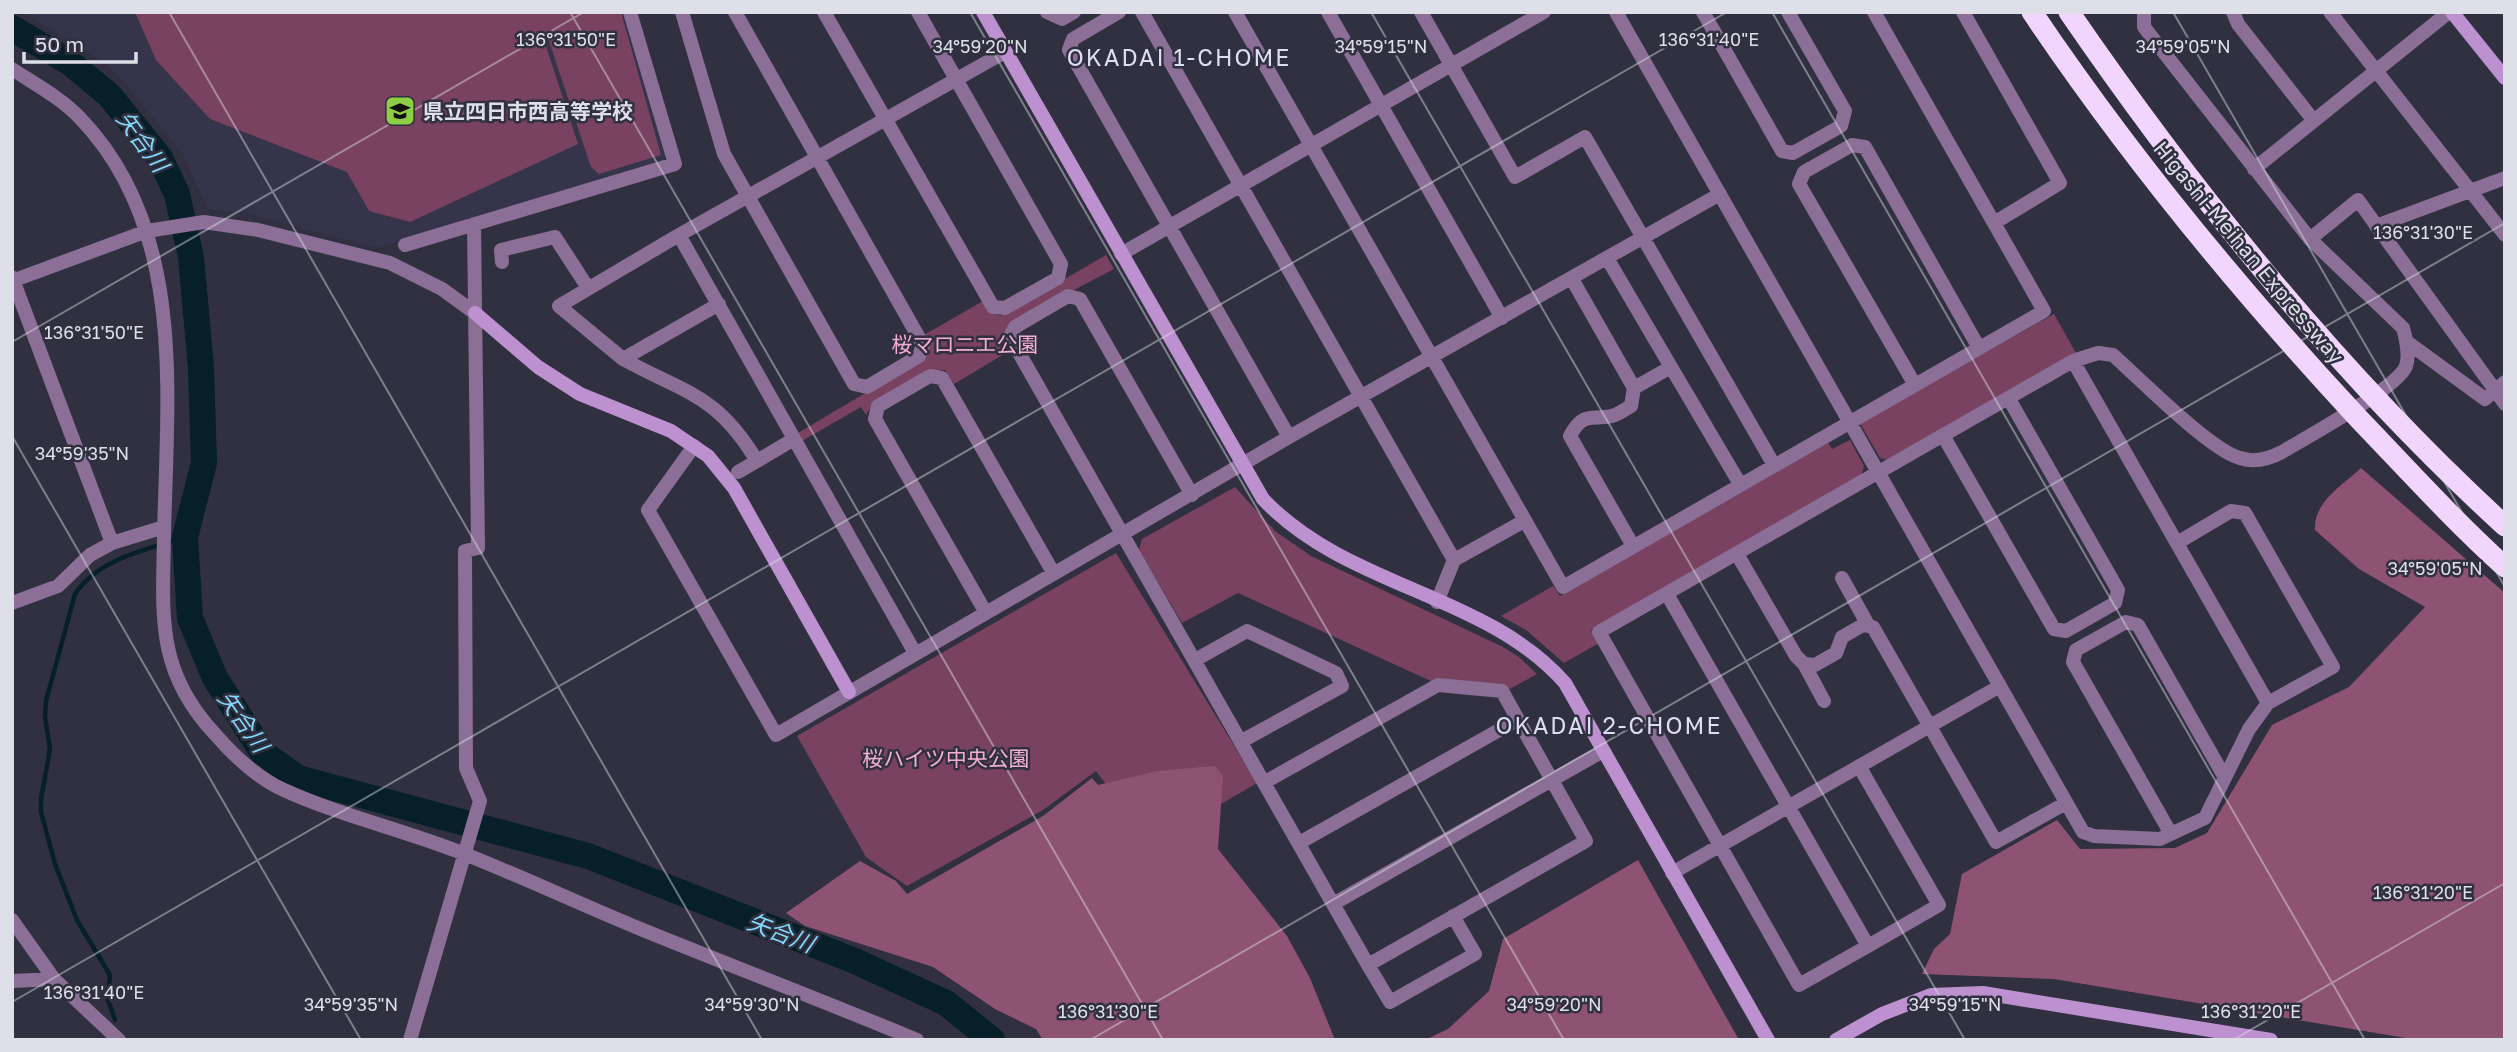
<svg xmlns="http://www.w3.org/2000/svg" width="2517" height="1052" viewBox="0 0 2517 1052" font-family="'Golos Text','Noto Sans JP',sans-serif">
<style>
.built{fill:#35344b}
.green{fill:#7a4261}
.forest{fill:#8e5373}
.lines{fill:none;stroke-linecap:round;stroke-linejoin:round}
.stream{stroke:#061f28;stroke-width:4.5}
.river{stroke:#061f28;stroke-width:26}
.street{stroke:#8b6f96;stroke-width:14}
.secondary{stroke:#bd90cf;stroke-width:14}
.highway{stroke:#f1d5fc;stroke-width:21}
.ticks{fill:none;stroke:#dedfe9;stroke-width:2;stroke-opacity:0.45}
.labels{text-anchor:middle;dominant-baseline:central;stroke-width:5;stroke-linejoin:round;paint-order:stroke}
.poi-label{font-size:21px;font-weight:bold;fill:#dedfe9;stroke:#303040;text-anchor:start}
.street-label{font-size:21px;fill:#dedfe9;stroke:#303040}
.park-label{font-size:21px;fill:#f5aed3;stroke:#303040}
.neighbourhood-label{font-size:23px;letter-spacing:2px;fill:#ddddf3;stroke:#303040}
.water-label{font-size:23px;font-style:italic;fill:#82d9f9;stroke:#303040}
.ticks-label{font-size:18px;text-anchor:middle;fill:#dedfe9;stroke:#303040;stroke-width:5;stroke-linejoin:round;paint-order:stroke}
</style>
<rect width="100%" height="100%" fill="#303040"/>
<!-- built -->
<path class="built" d="M24,12H623L666,160L377,248L246,213L208,209L182,153L130,89L104,62Z"/>
<!-- green -->
<path class="green" d="M135,12H621L661,155L599,174L591,167L547,35L543,37L578,144L410,222L369,211L347,172L210,119L156,60Z
M1106,255L1114,269L1009,324L1011,350L954,384L945,370C924,368 875,396 866,415L861,407L802,441L798,433L924,358V335L983,301L990,313L1001,316Z
M2054,314L2076,353L1888,460L1880,458L1860,423Z
M1850,440L1864,466L1861,477L1591,630L1599,643L1564,663L1526,630L1501,616L1553,586L1560,596L1828,443L1832,449Z
M1235,487L1275,531L1311,556L1503,647L1519,657L1537,674L1508,690L1433,682L1238,593L1182,623L1139,550L1142,539Z
M1116,553L1257,783L1204,814L1134,822L1096,771L1043,810L907,886L866,857L797,736Z"/>
<!-- forest -->
<path class="forest" d="M2361,468L2505,593V1040H2418L2054,979L1922,974L1934,949L1950,934L1962,874L2057,820L2080,849L2175,848L2207,833L2272,725L2349,687L2425,607L2359,569L2315,530C2313,502 2343,485 2361,468Z
M1215,766L1223,776L1218,849L1287,936L1310,978L1335,1040H1043L1036,1029L995,1009L933,967L805,926L786,913L860,861L896,881L907,894L1043,816L1092,778L1098,785L1158,771Z
M1638,860L1739,1040H1425L1448,1029L1489,991L1503,939Z"/>
<g class="lines">
<!-- stream -->
<path class="stream" d="M115,1020L108,1000L110,975L77,920L55,864L41,812V799L50,749L45,717L46,701L75,594C99,558 147,550 185,537"/>
<!-- river -->
<path class="river" d="M12,28L69,62L109,95L160,158L177,194L191,257L201,368L204,463L185,537L190,618L215,678L263,753L298,778L588,856L855,961L946,1003L992,1040"/>
<!-- street -->
<path class="street" d="M682,12L724,154L854,384L867,387L919,356L923,345L735,12
M824,12L993,307L1005,308L1058,278L1061,264L918,12
M1047,12L1062,19L1074,12
M1119,12L1073,39L1069,50L1289,437
M1142,12L1454,560L1437,602
M1235,12L1563,587L2044,311L1874,12
M1328,12L1502,318
M1421,12L1515,177L1585,137L1774,465
M1616,12L2083,832L2094,836L2160,839L2205,818L2249,729L2268,703L2073,361
M1703,12L1782,151L1793,153L1841,126L1845,111L1788,12
M1963,12L2060,183L1994,223
M2233,12L2238,24L2314,121
M2330,12L2505,235
M12,69C35,84 61,98 80,118C187,229 167,394 164,535C163,614 155,669 214,733C233,755 257,778 284,790C341,816 404,830 462,853C523,877 582,905 643,930C734,967 826,1002 917,1040
M2254,169L2449,12
M2376,226L2505,178
M679,235L559,306L623,359L719,304
M2310,239L2358,200L2505,404
M405,245L675,164L630,12
M1121,254L1544,12
M1607,258L1671,367L1634,388
M502,262L501,250L555,237L588,288
M12,277L112,543
M1572,279L1634,388L1631,406C1626,409 1620,413 1615,415C1593,422 1584,409 1570,436L1633,546
M12,281L147,231L204,222L258,230L390,263L442,289L475,313
M2407,342L2485,399L2505,382
M623,359C686,394 716,393 757,461L794,439
M1671,367L1740,484
M1915,385L1799,184L1804,172L1852,145L1865,147L1979,348
M1944,437L2054,629L2066,631L2115,603L2118,590L2009,399
M694,446L648,510L776,735L1289,437L1720,194
M738,472L757,461
M1192,495L1080,299L1068,296L1015,327L1010,337L1333,904L1603,751
M2177,543L2231,511L2245,513L2333,667L2268,703
M1737,554L1796,656L1804,664L1815,665L1836,653L1842,637L1863,625L1873,627L1996,842L2066,803
M1454,560L1524,521
M1842,578L1868,625
M1667,594L1868,946L1799,985L1599,632L2073,361L2098,353L2113,355C2140,379 2210,450 2240,458C2255,463 2269,459 2282,452C2307,437 2398,388 2406,366C2410,354 2406,339 2403,328L2310,239L2144,27V12
M12,603L58,586L90,555L112,543L164,527
M986,613L875,419L878,406L930,376L942,378L1054,574
M915,653L679,235L1005,52
M1195,660L1247,631L1336,673L1342,686L1242,741
M1804,664L1824,701
M1859,766L1939,905L1868,946
M1265,782L1438,685L1502,691L1586,841L1368,965L1390,1002L1475,954L1453,916
M2171,834L2073,662L2076,650L2126,622L2138,625L2224,776
M1299,843L1517,720
M1672,873L2000,686
M1333,904L1368,965
M12,920L54,979L119,1040
M12,981L54,979
M410,1040L480,801L466,768L465,551L478,548L474,224"/>
<!-- secondary -->
<path class="secondary" d="M983,12L1263,499C1347,588 1486,593 1565,683L1768,1040
M2452,12L2505,78
M475,313L538,367L580,394L671,431L708,456L734,488L849,692
M1836,1040L1882,1014L1931,995L1983,993L2271,1040"/>
<!-- highway -->
<path class="highway" d="M2032,12C2129,156 2241,292 2359,419C2407,469 2453,520 2505,567
M2069,12C2194,194 2341,376 2505,526"/>
</g>
<!-- ticks -->
<path class="ticks" d="M169,12L762,1040M570,12L1163,1040M970,12L1564,1040M1371,12L1965,1040M1772,12L2365,1040M2173,12L2505,587M12,342L584,12M12,436L361,1040M12,1002L1727,12M1090,1040L2505,223M2233,1040L2505,883"/>
<!-- icons -->
<defs>
<g id="school-square" transform="scale(1.575)"><rect x="-9" y="-9" width="18" height="18" rx="4" fill="#8dce44" stroke="#303040"/><path d="M0-5L7-2L0 1L-7-2ZM-4 1L0 2.5L4 1V4Q0 6-4 4Z" fill="#111"/></g>
</defs>
<g fill-rule="evenodd">
<use href="#school-square" x="400" y="111"/>
</g>
<g class="labels">
<!-- poi labels -->
<g class="poi-label">
<text x="423" y="111">県立四日市西高等学校</text>
</g>
<!-- street labels -->
<g class="street-label">
<text transform="translate(2249 252) rotate(50)">Higashi-Meihan Expressway</text>
</g>
<!-- park labels -->
<g class="park-label">
<text x="965" y="344">桜マロニエ公園</text>
<text x="946" y="758">桜ハイツ中央公園</text>
</g>
<!-- neighbourhood labels -->
<g class="neighbourhood-label">
<text x="1179" y="57">OKADAI 1-CHOME</text>
<text x="1609" y="725">OKADAI 2-CHOME</text>
</g>
<!-- water labels -->
<g class="water-label">
<text transform="translate(143 141) rotate(54)">矢合川</text>
<text transform="translate(244 721) rotate(55)">矢合川</text>
<text transform="translate(781 932) rotate(21)">矢合川</text>
</g>
</g>
<g class="ticks-label">
<text x="566" y="46">136°31'50"E</text>
<text x="1709" y="46">136°31'40"E</text>
<text x="980" y="53">34°59'20"N</text>
<text x="1381" y="53">34°59'15"N</text>
<text x="2183" y="53">34°59'05"N</text>
<text x="2423" y="239">136°31'30"E</text>
<text x="94" y="339">136°31'50"E</text>
<text x="82" y="460">34°59'35"N</text>
<text x="2435" y="575">34°59'05"N</text>
<text x="2423" y="899">136°31'20"E</text>
<text x="94" y="999">136°31'40"E</text>
<text x="351" y="1011">34°59'35"N</text>
<text x="752" y="1011">34°59'30"N</text>
<text x="1554" y="1011">34°59'20"N</text>
<text x="1955" y="1011">34°59'15"N</text>
<text x="1108" y="1018">136°31'30"E</text>
<text x="2251" y="1018">136°31'20"E</text>
</g>
<!-- border -->
<rect width="2517" height="1052" fill="none" stroke="#dedfe9" stroke-width="28"/>
<!-- scale -->
<path d="M24 52v10h112v-10" fill="none" stroke="#dedfe9" stroke-width="3.5"/>
<text x="35" y="52" font-size="21" fill="#dedfe9" stroke="#303040" stroke-width="5" paint-order="stroke">50 m</text>
</svg>
